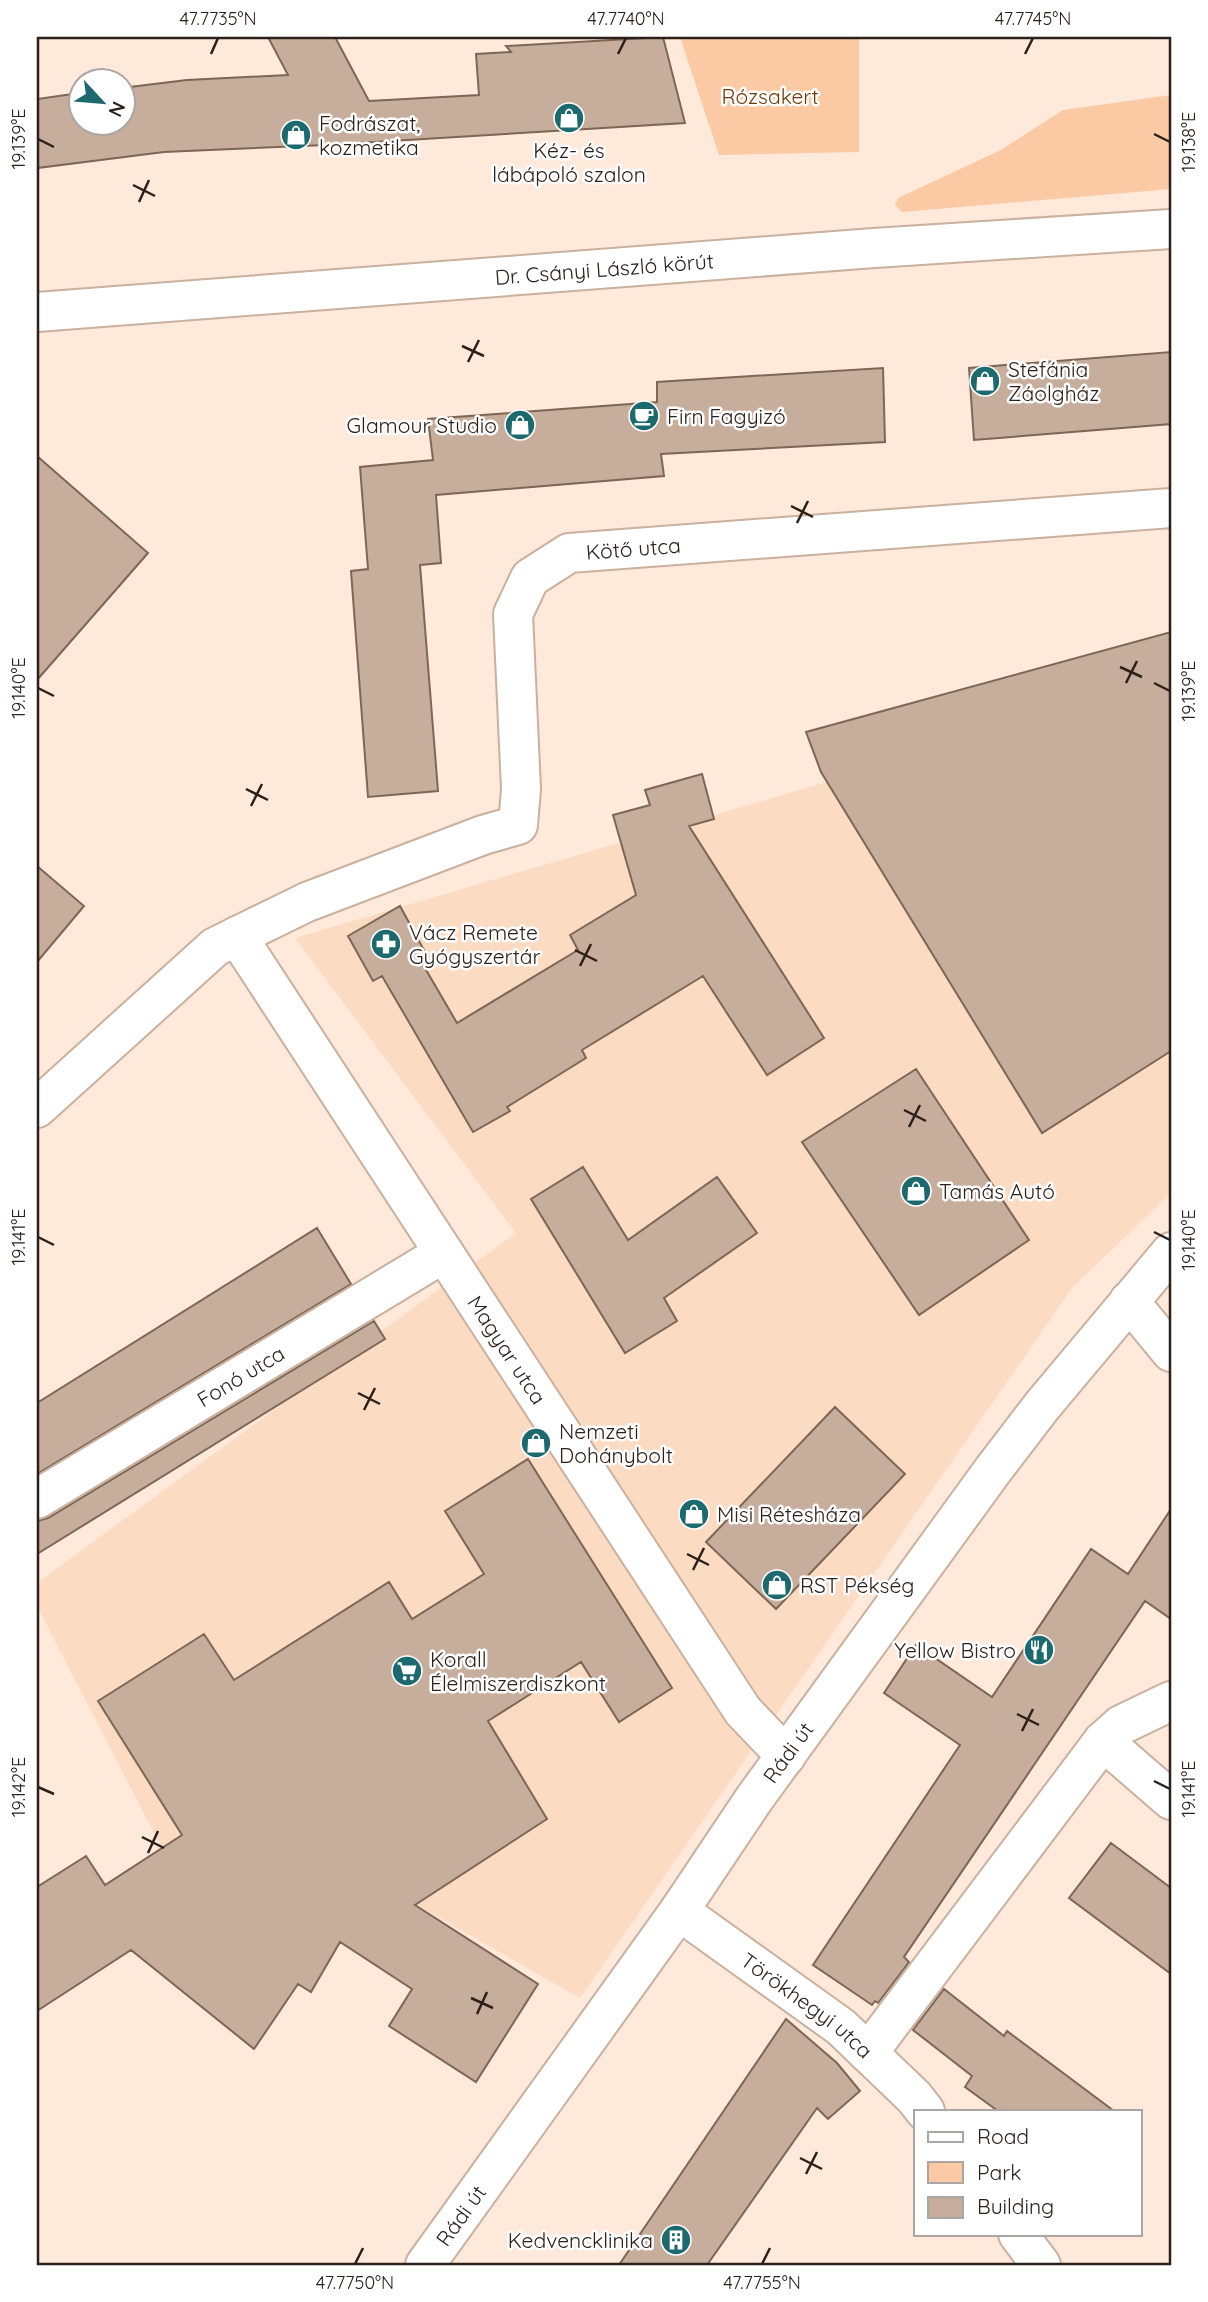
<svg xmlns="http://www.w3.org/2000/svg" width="1208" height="2302" viewBox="0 0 1208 2302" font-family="Quicksand,sans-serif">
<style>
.built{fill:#fcdbc3}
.green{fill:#fbcaa5}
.building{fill:#c7ae9c;stroke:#7d6655;stroke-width:2}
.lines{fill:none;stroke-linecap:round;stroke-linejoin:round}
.minor-casing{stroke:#cab09e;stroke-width:42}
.major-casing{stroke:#cab09e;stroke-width:42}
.minor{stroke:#fff;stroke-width:38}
.major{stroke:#fff;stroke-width:38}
.ticks{fill:none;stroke:#2b211a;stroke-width:2.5}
.labels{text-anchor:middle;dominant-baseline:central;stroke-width:5;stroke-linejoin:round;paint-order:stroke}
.park-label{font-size:21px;fill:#6c3907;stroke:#fff}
.poi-label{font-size:21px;fill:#2b211a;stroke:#fff;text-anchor:start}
.street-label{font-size:21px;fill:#2b211a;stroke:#fff}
.neatline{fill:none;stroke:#2b211a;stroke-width:2.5}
.ticks-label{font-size:18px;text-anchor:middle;fill:#2b211a}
</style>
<rect width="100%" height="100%" fill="#ffe9da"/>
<!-- built -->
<path class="built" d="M1171,681V1193L1072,1288L580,1998L326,1853L186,1895L37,1606V1583L516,1233L295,938Z"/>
<!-- green -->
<path class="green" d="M680,37H859V152L719,155Z
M1171,95V189L902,212L895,205L898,198L1001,150L1063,110Z"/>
<!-- building -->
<path class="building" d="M268,37H335L369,101L479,95L476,54L511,52L506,46L663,37L685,123L325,145L164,152L37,168V99L80,93V122H122V88L187,80L288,75Z
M1171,352V424L974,440L969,368Z
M883,368L885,442L661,454L664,476L436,495L441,563L420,565L438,791L368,797L351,571L368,569L360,467L433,460L428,419L657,402V382Z
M37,456L148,553L37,680Z
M1171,632V1051L1042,1133L821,772L806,732Z
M702,774L714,819L689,826L824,1038L767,1075L703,976L582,1050L586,1058L507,1107L510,1111L473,1132L382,976L373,981L348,936L400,906L425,952L418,956L457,1023L578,950L570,935L636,895L613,815L650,805L645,790Z
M37,866L84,906L37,962Z
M916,1069L1029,1240L919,1315L802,1142Z
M583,1167L628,1240L717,1177L757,1233L664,1298L677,1321L625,1353L531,1199Z
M317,1228L351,1284L37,1474V1403Z
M374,1321L385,1339L37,1554V1521L48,1518Z
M835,1407L905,1474L776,1609L706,1542Z
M528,1459L672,1688L619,1722L581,1662L488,1721L547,1819L415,1905L538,1984L476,2082L389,2026L412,1989L340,1942L311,1992L298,1984L254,2049L131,1950L37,2011V1887L86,1856L105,1885L182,1835L98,1701L204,1634L234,1680L389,1582L412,1619L484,1574L445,1511Z
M1171,1509V1619L1145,1601L904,1957L909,1962L878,2003L875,2001L872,2005L813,1965L960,1745L884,1693L916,1645L992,1697L1091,1549L1128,1574Z
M1111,1843L1171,1888V1974L1069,1898Z
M944,1989L1004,2036L1007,2031L1114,2111H998L965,2087L972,2076L913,2030Z
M786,2019L837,2063L860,2091L828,2119L817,2108L707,2265H619Z"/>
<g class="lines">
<!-- minor casing -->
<g class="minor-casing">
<g id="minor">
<path id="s1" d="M237,936L743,1711L786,1756"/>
<path id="s2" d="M37,1108L215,947L307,902L483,835L518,825L521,789L513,614L530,578L569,553L1171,508"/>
<path d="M1129,1301L1171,1352"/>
<path id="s3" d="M37,1499L444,1253"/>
<path d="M1103,1741L1171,1800"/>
<path id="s4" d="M679,1911L841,2027L914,2097L925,2111"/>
<path d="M868,2053L1103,1741L1121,1725L1171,1701"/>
<path d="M1018,2234L1041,2265"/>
<path id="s5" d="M425,2265L679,1911L754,1799L993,1470L1042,1406L1171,1252"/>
</g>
</g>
<!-- major casing -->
<g class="major-casing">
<g id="major">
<path id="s6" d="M37,312L874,248L1171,229"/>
</g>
</g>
<!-- minor -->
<use href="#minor" class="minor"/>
<!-- major -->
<use href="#major" class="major"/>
</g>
<!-- ticks -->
<path class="ticks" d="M211,54L218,38M618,54L626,38M1025,54L1033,38M1154,134L1170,142M38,139L54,147M133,185L155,196M139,202L149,180M462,346L484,356M468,362L479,340M791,506L813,517M797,523L808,501M1120,667L1142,677M1126,683L1137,661M1154,683L1170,691M38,688L54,696M246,789L268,800M251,806L262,784M575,950L597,961M580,966L591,944M904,1110L926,1121M909,1127L920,1105M1154,1232L1170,1240M38,1237L54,1245M358,1393L380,1404M364,1410L375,1388M687,1554L709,1565M693,1570L704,1548M1017,1714L1039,1725M1022,1731L1033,1709M1154,1781L1170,1789M38,1787L54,1794M142,1837L164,1848M148,1853L158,1831M471,1998L493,2008M477,2014L487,1992M800,2158L822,2169M806,2174L817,2152M355,2264L363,2248M762,2264L770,2248"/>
<!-- icons -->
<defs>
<g id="shop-disc" transform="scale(1.575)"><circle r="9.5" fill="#1c696e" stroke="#fff"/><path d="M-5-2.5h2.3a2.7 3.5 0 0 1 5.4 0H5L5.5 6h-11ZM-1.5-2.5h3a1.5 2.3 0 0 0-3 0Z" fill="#fff"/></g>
<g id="cafe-disc" transform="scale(1.575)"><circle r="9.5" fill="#1c696e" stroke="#fff"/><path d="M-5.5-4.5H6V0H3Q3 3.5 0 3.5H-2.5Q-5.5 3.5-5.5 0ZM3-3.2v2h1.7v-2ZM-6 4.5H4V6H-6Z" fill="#fff"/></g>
<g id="pharmacy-disc" transform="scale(1.575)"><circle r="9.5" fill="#1c696e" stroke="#fff"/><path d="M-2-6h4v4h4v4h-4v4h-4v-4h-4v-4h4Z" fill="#fff"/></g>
<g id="restaurant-disc" transform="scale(1.575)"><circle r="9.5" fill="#1c696e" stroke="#fff"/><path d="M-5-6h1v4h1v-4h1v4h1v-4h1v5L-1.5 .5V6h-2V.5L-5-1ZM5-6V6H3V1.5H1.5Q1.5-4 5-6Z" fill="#fff"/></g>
<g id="supermarket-disc" transform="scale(1.575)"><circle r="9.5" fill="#1c696e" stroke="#fff"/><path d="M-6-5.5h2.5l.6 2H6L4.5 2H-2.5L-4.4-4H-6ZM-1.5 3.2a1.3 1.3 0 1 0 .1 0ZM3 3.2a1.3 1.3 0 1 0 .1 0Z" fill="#fff"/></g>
<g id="building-disc" transform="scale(1.575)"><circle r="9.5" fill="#1c696e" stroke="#fff"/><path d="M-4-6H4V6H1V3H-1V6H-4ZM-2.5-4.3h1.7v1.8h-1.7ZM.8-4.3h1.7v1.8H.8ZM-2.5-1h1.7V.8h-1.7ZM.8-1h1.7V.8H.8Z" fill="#fff"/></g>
</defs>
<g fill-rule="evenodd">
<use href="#shop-disc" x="569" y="118"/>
<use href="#shop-disc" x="296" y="135"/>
<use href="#shop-disc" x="985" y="381"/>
<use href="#cafe-disc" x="644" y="416"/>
<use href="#shop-disc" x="520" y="425"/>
<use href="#pharmacy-disc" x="386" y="944"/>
<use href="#shop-disc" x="916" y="1191"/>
<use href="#shop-disc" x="536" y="1443"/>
<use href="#shop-disc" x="694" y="1514"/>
<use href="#shop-disc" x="777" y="1585"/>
<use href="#restaurant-disc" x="1039" y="1650"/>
<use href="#supermarket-disc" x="407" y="1671"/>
<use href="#building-disc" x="676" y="2240"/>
</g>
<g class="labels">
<!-- park labels -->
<g class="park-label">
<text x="770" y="96">Rózsakert</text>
</g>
<!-- poi labels -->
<g class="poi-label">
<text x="319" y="123">Fodrászat,<tspan x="319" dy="24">kozmetika</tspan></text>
<text x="569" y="150" text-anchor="middle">Kéz- és<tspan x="569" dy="24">lábápoló szalon</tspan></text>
<text x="1008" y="369">Stefánia<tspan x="1008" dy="24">Záolgház</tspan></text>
<text x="667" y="416">Firn Fagyizó</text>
<text x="497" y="425" text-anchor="end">Glamour Studio</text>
<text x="409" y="932">Vácz Remete<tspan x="409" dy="24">Gyógyszertár</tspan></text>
<text x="939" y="1191">Tamás Autó</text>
<text x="559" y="1431">Nemzeti<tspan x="559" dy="24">Dohánybolt</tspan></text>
<text x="717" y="1514">Misi Rétesháza</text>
<text x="800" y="1585">RST Pékség</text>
<text x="1016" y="1650" text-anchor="end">Yellow Bistro</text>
<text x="430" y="1659">Korall<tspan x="430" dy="24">Élelmiszerdiszkont</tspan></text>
<text x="653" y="2240" text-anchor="end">Kedvencklinika</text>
</g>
<!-- street labels -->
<g class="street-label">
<text stroke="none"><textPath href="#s6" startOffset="569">Dr. Csányi László körút</textPath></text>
<text stroke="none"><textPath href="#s2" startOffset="929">Kötő utca</textPath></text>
<text stroke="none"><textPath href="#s1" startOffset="494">Magyar utca</textPath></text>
<text stroke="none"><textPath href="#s3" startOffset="238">Fonó utca</textPath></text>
<text stroke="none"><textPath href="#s5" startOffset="628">Rádi út</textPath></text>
<text stroke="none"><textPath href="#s4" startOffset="159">Törökhegyi utca</textPath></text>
<text stroke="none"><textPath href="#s5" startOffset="61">Rádi út</textPath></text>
</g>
</g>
<!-- border -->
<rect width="1208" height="2302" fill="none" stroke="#ffffff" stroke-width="77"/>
<!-- legend -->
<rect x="914" y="2110" width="228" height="126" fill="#ffffff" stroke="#aaa6a3" stroke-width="2"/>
<rect x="928" y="2132" width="35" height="10" fill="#ffffff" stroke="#aaa6a3" stroke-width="2"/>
<text x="977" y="2144" font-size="21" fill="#2b211a">Road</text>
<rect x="928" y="2162" width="35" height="21" fill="#fbcaa5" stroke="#aaa6a3" stroke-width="2"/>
<text x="977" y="2180" font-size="21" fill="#2b211a">Park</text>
<rect x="928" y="2197" width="35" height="21" fill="#c7ae9c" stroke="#aaa6a3" stroke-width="2"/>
<text x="977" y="2214" font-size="21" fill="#2b211a">Building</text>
<!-- north arrow -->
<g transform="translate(102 102) rotate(116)"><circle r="33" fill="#ffffff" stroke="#aaa6a3" stroke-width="2"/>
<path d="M0-5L12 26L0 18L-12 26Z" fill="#1c696e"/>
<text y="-10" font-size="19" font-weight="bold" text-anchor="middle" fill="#2b211a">N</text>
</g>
<rect x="38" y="38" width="1132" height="2226" class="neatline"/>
<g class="ticks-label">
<text x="218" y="25">47.7735°N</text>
<text x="626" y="25">47.7740°N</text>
<text x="1033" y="25">47.7745°N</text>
<text transform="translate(19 139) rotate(-90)" y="6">19.139°E</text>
<text transform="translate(1189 142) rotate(-90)" y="6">19.138°E</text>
<text transform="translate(19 688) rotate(-90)" y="6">19.140°E</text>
<text transform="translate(1189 691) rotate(-90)" y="6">19.139°E</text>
<text transform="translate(19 1237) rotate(-90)" y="6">19.141°E</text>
<text transform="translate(1189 1240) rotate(-90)" y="6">19.140°E</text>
<text transform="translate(19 1787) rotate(-90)" y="6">19.142°E</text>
<text transform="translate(1189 1789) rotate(-90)" y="6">19.141°E</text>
<text x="355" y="2289">47.7750°N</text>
<text x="762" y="2289">47.7755°N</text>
</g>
</svg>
